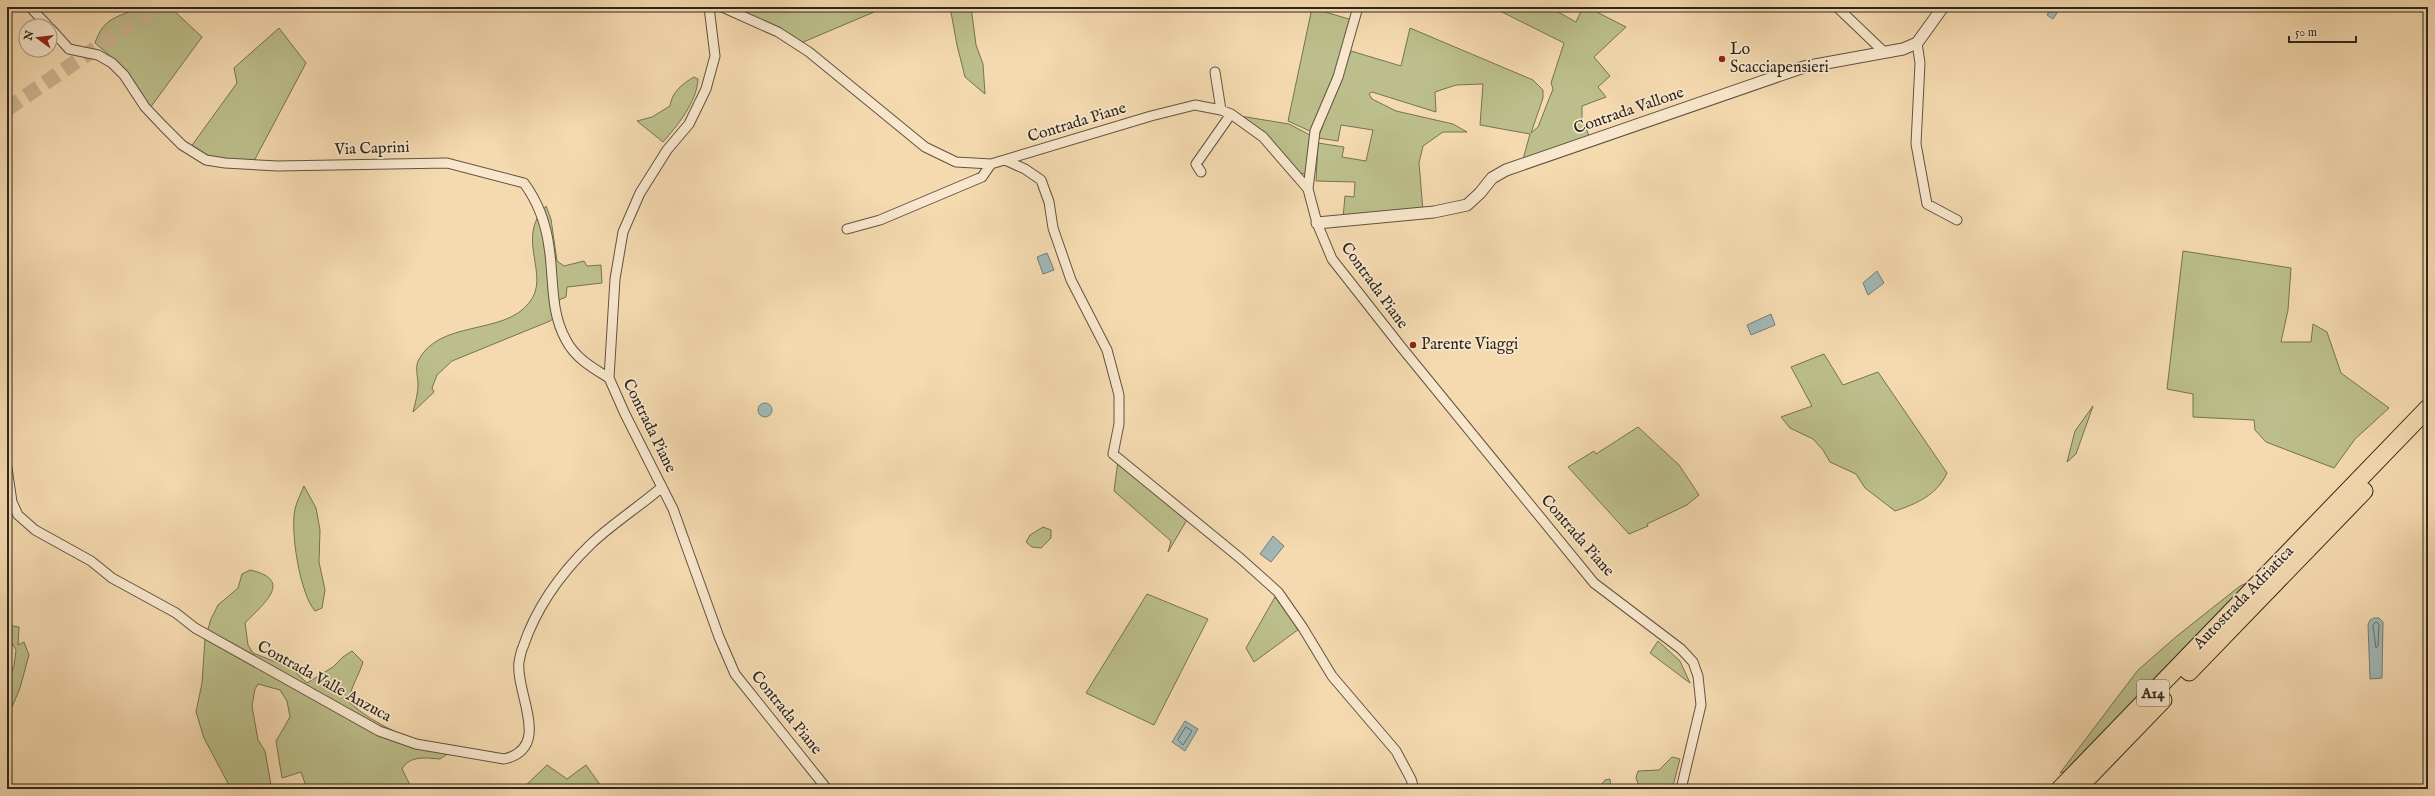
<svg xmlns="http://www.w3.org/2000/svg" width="2435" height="796" viewBox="0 0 2435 796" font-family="'IM FELL English',serif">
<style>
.green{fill:#bcbf8b;stroke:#757254}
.water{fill:#a1b8b7;stroke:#737e79}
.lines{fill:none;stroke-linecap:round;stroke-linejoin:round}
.shore{stroke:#686f6a;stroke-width:1}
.trunk-tunnel{stroke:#cdb693;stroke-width:15;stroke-dasharray:15 8;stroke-linecap:butt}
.minor-casing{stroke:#605342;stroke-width:11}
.tertiary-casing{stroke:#605342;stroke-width:13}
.motorway-casing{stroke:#2e261d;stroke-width:19}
.minor{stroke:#f8e7cc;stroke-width:9}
.tertiary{stroke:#f8e7cc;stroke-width:11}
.motorway{stroke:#f5dab0;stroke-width:17}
.poi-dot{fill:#8f2418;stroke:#f8e7cc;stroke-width:1.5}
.labels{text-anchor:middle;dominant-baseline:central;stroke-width:3.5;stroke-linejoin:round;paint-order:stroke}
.shield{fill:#f8e7cc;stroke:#6b6052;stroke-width:1}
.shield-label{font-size:15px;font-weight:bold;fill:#2e261d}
.poi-label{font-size:16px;fill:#2e261d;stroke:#f8e7cc;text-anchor:start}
.street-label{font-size:16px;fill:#2e261d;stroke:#f8e7cc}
</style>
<rect width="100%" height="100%" fill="#f5dab0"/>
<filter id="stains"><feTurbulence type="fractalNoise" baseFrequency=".005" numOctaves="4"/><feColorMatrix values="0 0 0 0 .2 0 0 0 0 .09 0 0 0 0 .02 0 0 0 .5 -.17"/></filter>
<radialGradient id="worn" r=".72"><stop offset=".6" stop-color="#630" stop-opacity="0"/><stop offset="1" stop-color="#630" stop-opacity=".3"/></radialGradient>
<!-- green -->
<path class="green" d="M140,7H170L202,37L150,108C134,80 120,63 95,43C104,16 118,18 140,7Z
M733,7H876L874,12L801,43Z
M950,7H971L976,45L983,64L985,94L965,77L957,45Z
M1492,7H1549L1576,22L1583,7H1587L1626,27L1594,57L1610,76L1598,87L1606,97L1582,106V119L1590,138L1522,163L1530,134L1480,125L1483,84L1456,85L1435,92L1436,112L1372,92L1369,94L1372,99L1396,111L1453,124L1467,132H1443L1423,146L1419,163L1423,211L1343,218L1345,196L1354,197L1355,182L1316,181L1318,143L1344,147L1342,157L1366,161L1373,130L1341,125L1338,141L1318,138L1351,51L1401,66L1410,28L1533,80L1543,90V98L1531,133L1538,127L1553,89L1551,83L1564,43Z
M1312,8L1352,20L1338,68L1312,132L1288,121Z
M279,28L306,63L254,161L230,167L190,148L237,83L234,68Z
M694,77L698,79C697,102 677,126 663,142L637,121L652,117L670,106C672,92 682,84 694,77Z
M1240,116L1289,124L1310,135L1306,174L1299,173Z
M546,206L551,219L557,261L564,266L584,261L587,266L601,265L602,283L567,287L566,297L559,300V315L550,321L452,361L437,375L432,388L434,392L413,412C415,403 418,394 418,385C418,377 415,368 418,361C439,319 503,336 529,303C552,275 514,239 546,206Z
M2183,251L2291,268L2288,310L2281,342H2311L2313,324L2327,332L2341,373L2389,408L2355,439L2334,468L2266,442L2255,430L2254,420L2193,417V394L2167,389Z
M1824,354L1843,385L1878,372L1947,473C1937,495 1916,504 1895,511L1865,488L1856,474L1830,462L1823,450L1813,439L1790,428L1781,417L1812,406L1791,367Z
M2093,406L2076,454L2067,462L2075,431Z
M1638,427L1679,465L1699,495L1687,505L1647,524L1648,526L1629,534L1568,467L1594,451L1596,454Z
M1118,461L1188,518L1168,552L1171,541L1114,491Z
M304,486L316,508L320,530L319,562L325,590L322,608L315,611C300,594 290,531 295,509C297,501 301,493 304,486Z
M1043,527L1051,530V538L1041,548L1032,547L1026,542L1030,535Z
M250,570C295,580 263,604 245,623L248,645L253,653L291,668L307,683L333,667L343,657L352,651L363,662C359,676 350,687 349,702C376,727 414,740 449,753L440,759C426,758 410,755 402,769L412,789H307L301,772L282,778L276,741L290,717L287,701L280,690L258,684L255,689L252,706L258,740L265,751L271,785L274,789H233L229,785L204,738L196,712L202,683L205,639L211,619L218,605L238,588L242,574Z
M2249,582L2066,771L2060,773L2138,670L2177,636L2240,586Z
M1147,594L1208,619L1154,725L1086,693Z
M1275,597L1299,629L1254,662L1246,648Z
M7,625L19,627L18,645L24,642L29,655L20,688L7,719V682L14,666L16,650L12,643L7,639Z
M1658,641L1680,661L1690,683L1650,653Z
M1672,757L1680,759L1673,786L1667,789H1640L1636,778L1638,771L1659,770Z
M547,765L567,779L586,765L603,789H522Z
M1610,779L1611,789H1598L1605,780Z"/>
<!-- water -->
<path class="water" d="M2051,7H2061L2053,19L2047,15Z
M1047,253L1054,270L1043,274L1037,257Z
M1877,271L1884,283L1868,295L1863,283Z
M1771,314L1775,325L1751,335L1747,325Z
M758 410a7 7 0 1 1 14 0a7 7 0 1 1-14 0Z
M1273,536L1284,546L1271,562L1260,554Z
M2374,618H2379L2383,622L2382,678L2370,679L2368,625L2370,620Z
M1185,721L1198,729L1185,751L1172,742Z"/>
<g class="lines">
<!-- shore -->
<path class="shore" d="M2376,622L2379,624L2378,646L2376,648L2373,626Z
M1186,727L1192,731L1183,745L1178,740Z"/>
<!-- trunk-tunnel -->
<path class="trunk-tunnel" d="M7,109L156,7"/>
<!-- minor casing -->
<g class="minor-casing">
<path id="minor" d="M30,7L48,26
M709,7L715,56L706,89L689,124L667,150L640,193L623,232L615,279L609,378L625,414L673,509L719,637L735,674L827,789
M722,7L778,32L809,52L925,147L956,162L991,164L1151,116L1195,105L1221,110L1231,114L1263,137L1308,189L1317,223L1332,259L1402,348L1594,583L1681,649L1693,662L1698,676L1701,705L1681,789
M1837,7L1884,52
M50,28L69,49L98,55L112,63L124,75L145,107L163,126L182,145L206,160L225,163L278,166L447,163L524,183C538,202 546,224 549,247C554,278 550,312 566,340C575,358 593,368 609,378
M1917,43L1920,63L1916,144L1927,204L1957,220
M1215,72L1221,110
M1005,160L1025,169L1041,180L1049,202L1053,228L1071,280L1107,350L1119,395V424L1113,454L1240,558L1278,592L1303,628L1332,676L1396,751L1411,779L1414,789
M1201,172L1196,164L1231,114
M1308,189L1315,131L1338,77L1358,7
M847,229L880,220L982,177L991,164
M7,468L12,502L18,515L35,530L91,561L112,578L176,613L195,628L379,731L416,744L504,759C553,748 515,693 519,662C520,657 521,651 523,647C536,608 562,572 591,544C613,523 639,507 662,487"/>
</g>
<!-- tertiary casing -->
<g class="tertiary-casing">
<path id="tertiary" d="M1317,223L1434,212L1467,205L1480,193L1492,178L1506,170L1804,67L1903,49L1917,43L1943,7"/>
</g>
<!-- motorway casing -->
<g class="motorway-casing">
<path id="motorway" d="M2189,672L2364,491
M2060,789L2428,408
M2077,789L2163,700"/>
</g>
<!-- minor -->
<use href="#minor" class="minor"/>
<!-- tertiary -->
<use href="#tertiary" class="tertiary"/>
<!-- motorway -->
<use href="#motorway" class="motorway"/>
</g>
<!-- markers -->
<g class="poi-dot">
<circle cx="1722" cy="59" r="4"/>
<circle cx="1413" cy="345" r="4"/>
</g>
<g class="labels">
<!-- shield labels -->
<rect class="shield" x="2137" y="680" width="32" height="26" rx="3"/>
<g class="shield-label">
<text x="2153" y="693">A14</text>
</g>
<!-- poi labels -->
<g class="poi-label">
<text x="1730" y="50">Lo<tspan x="1730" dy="18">Scacciapensieri</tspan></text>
<text x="1421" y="345">Parente Viaggi</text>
</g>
<!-- street labels -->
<g class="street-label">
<text transform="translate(1629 111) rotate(-19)">Contrada Vallone</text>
<text transform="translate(1077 123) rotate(-17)">Contrada Piane</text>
<text transform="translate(372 149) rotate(-2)">Via Caprini</text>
<text transform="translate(1374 286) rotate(54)">Contrada Piane</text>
<text transform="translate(649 426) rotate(64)">Contrada Piane</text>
<text transform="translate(1577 536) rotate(49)">Contrada Piane</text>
<text transform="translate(2244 598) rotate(-46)">Autostrada Adriatica</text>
<text transform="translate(324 682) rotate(29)">Contrada Valle Anzuca</text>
<text transform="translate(786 713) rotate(51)">Contrada Piane</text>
</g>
</g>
<!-- margin -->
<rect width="2435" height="796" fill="none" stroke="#f5dab0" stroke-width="24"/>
<rect x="8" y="8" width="2419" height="780" fill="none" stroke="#2e261d" stroke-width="2"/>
<rect x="12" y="12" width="2411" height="772" fill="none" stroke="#2e261d"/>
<!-- north arrow -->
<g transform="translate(38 38) rotate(285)"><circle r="19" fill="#f8e7cc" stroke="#a79a86"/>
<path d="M0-3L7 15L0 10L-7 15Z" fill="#8f2418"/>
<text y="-6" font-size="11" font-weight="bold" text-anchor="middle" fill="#2e261d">N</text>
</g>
<!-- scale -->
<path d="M2289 36v6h67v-6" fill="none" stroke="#2e261d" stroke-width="2"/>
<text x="2295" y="36" font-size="12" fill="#2e261d" stroke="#f8e7cc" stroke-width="3" paint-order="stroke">50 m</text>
<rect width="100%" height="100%" filter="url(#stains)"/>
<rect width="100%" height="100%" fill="url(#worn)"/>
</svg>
